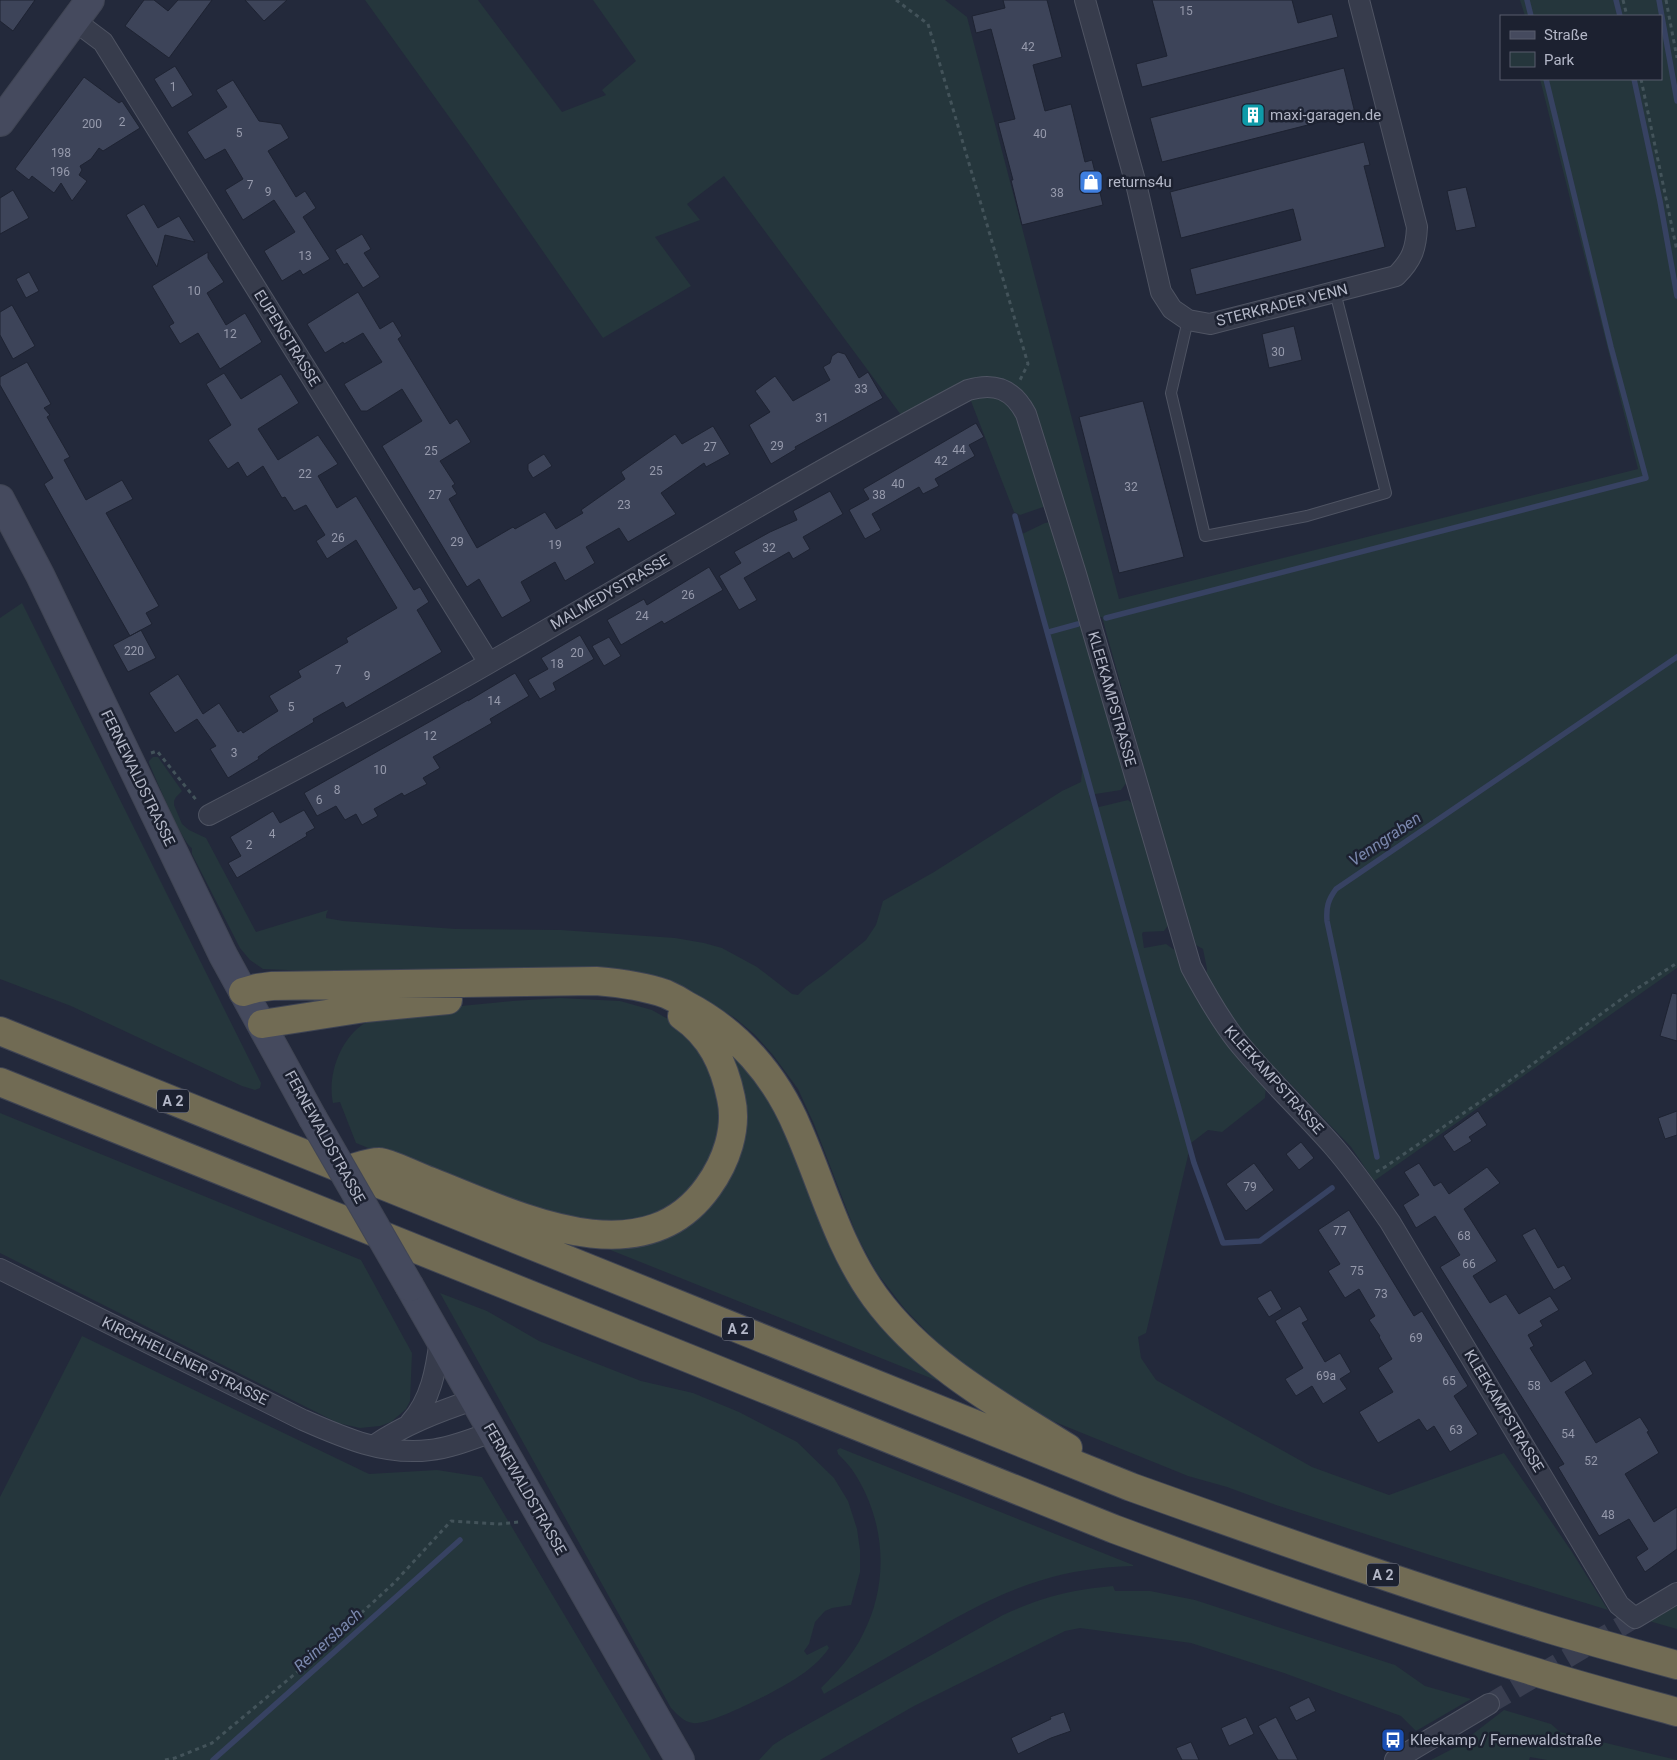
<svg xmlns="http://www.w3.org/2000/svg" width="1677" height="1760" viewBox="0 0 1677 1760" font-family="Roboto,sans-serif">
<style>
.green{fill:#25363c}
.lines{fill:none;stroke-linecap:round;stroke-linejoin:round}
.stream{stroke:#374262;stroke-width:5.5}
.building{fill:#3d4459;stroke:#1e2332}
.street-tunnel{stroke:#393e50;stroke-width:20;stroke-dasharray:20 10;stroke-linecap:butt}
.lane-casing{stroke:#4f5463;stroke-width:12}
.street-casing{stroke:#4f5463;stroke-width:22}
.secondary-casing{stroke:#404554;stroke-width:30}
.highway-casing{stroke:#3f4453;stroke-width:30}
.path{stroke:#43535a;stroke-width:3;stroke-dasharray:4 4;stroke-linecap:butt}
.lane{stroke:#373c4c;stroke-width:10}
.street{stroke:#373c4c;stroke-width:20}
.secondary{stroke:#454a5e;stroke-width:28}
.highway{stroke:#716b54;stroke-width:28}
.secondary-bridge-casing{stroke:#404554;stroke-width:30;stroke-linecap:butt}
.secondary-bridge{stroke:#454a5e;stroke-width:28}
.labels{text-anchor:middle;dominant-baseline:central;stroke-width:5;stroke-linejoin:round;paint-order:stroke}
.number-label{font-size:12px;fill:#969aac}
.shield{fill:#1c2130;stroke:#868a9a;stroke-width:1}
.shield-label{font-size:14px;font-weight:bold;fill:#b3b7c7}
.poi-label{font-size:15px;fill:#b3b7c7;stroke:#1c2130;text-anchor:start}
.street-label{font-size:15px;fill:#b3b7c7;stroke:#1c2130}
.water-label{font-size:16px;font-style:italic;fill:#7b88ae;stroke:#1c2130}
</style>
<rect width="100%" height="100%" fill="#23293b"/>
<!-- green -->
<path class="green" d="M365,0H478L562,112L606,95L602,90L636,61L593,0H945L967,17L1119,599L1638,469L1540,79H1661V16H1525L1520,0H1677V968L1374,1181L1351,1147L1283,1076L1261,1057L1245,1037L1206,977L1207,969L1203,949L1196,945L1163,837L1102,617L1097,618L1029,398L1007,380L970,378L901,415L724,176L687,204L700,220L655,237L691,286L603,338L470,146Z
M994,394L1017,412L1046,506L1020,515L1014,512L969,396Z
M1051,522L1053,526L1127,782L1121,790L1089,795L1094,811L1099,807L1128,800L1134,805L1170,923L1164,931L1143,932L1142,934L1144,948L1166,944L1176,951L1197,1000L1266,1086L1265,1098L1222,1132L1208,1130L1191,1143L1146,1333L1138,1337L1141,1358L1156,1380L1312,1467L1389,1495L1504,1453L1572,1552L1608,1610L1430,1555L1276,1505L1227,1487L1188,1476L1055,1422L1007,1397L954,1360L904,1308L877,1273L857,1236L814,1124L798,1089L773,1055L754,1034L735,1018L698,996L675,986L263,969L250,960L240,948L192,854V848C183,844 155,777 149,763V761L153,757H158L182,791L176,797L174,801V805L182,824L189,830L206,838L256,932L328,910L326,915V918L343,921L456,929L561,930L675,938L704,943L722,948L757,967L792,994L798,995L806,987L824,974L866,940L876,925L883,901L934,872L1062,791L1081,782L1082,771L1020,535L1045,523Z
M22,603L261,1083L260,1088L255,1090L242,1086L71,1006L0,979V618Z
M560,998L620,1001L652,1010L675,1023L694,1039L719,1092L720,1116L718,1137L710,1159L694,1185L670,1204L647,1217L625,1223L584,1224L519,1209L356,1143L340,1102L333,1103C327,1076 340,1038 365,1023C375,1017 387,1015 399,1012L512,1001Z
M718,1041L743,1054L808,1170L940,1380L938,1381L603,1247L626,1243L728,1165Z
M0,1113L361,1260L412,1353L410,1401L406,1409L398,1416L391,1422L380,1426L360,1428L338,1423L0,1253Z
M440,1293L487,1311L539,1341L641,1381L693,1393L739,1412L797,1442L834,1478L848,1501L857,1529L860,1550V1572L851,1605L832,1608L825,1611L815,1622L809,1644L804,1651L807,1655L827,1645L829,1648C821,1660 808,1671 795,1679C778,1690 710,1726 693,1723C684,1722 678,1715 671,1708Z
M82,1336L369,1474L437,1470L482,1477L651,1760H0V1497Z
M840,1448L1133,1565V1566C1101,1567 1070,1571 1039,1581C1000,1593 962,1614 926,1635C892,1654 858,1674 824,1694L821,1688C837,1672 853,1655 863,1634C889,1584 886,1523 855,1474C851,1467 844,1460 838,1454L837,1450Z
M1113,1586L1115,1591H1150L1195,1600L1395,1665L1425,1686L1471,1699L1416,1731L1401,1716L1284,1673L1191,1643L1080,1628L1065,1631L914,1706L820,1760H759L773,1745L787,1736L1003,1615C1043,1597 1069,1590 1113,1586Z
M1677,1604V1629L1649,1621Z
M1504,1710L1551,1724L1560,1732L1677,1760H1547L1530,1757L1529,1760H1431L1456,1747Z"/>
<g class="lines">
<!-- stream -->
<path class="stream" d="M1527,0L1531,16
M1616,0L1620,16
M1659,0L1677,101
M1634,79L1660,201L1677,296
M1015,516L1194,1163L1223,1243L1260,1241L1332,1188
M1106,618L1646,478L1611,347L1546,79
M1049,632L1078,624
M1377,1157L1327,921C1326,907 1328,900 1336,889L1677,657
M213,1760L460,1540"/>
</g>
<!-- building -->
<path class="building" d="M0,0H35L13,31L0,21Z
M144,0H154L168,11L178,0H212L169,58L125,26Z
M245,0H287L264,21Z
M1003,0H1047L1062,57L1033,65L1045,111L1071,104L1085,162L1092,160L1103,205L1022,225L1011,180H1013L998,123L1015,119L991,29L976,33L972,16L1005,8Z
M1152,0H1292L1298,23L1332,14L1338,37L1142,87L1136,64L1167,56Z
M175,66L193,95L172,108L154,79Z
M1344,68L1355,113L1162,162L1150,118Z
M84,77L119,103L122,101L140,128L103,151L99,148L91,159L80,166L82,170L79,175L87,181L72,201L61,183L54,193L32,176L29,180L15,169Z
M233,80L259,121L281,124L289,138L268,151L296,197L305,191L316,208L303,217L330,259L303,275L300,270L282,281L264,251L295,232L274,200L243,220L225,190L243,179L225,149L205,160L187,132L227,107L216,90Z
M1364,142L1370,165L1364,166L1385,247L1196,295L1190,269L1301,240L1293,209L1181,238L1170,192Z
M1466,187L1476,227L1456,231L1447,191Z
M13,190L29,218L0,234V198Z
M144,204L158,228L179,216L195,242L165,235L157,267L126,215Z
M362,234L371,249L364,253L380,277L363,288L347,263L344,265L335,250Z
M208,252V258L224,282L207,293L226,325L245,313L262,342L220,369L198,333L180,344L169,326L174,323L152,286Z
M29,272L39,291L26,298L16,279Z
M358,292L380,329L393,321L402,336L398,339L450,424L457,419L471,442L440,461L455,484L452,486L457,494L449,499L477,548L513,527L515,529L545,512L556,529L583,513L581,510L625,479L621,472L675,434L682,444L713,426L730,454L706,467L704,463L661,493L676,514L628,542L619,528L586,547L595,563L565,581L555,562L521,582L531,601L502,618L479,579L467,587L382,446L422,421L402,389L367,411H361L344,384L382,362L363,333L344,344L343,342L325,353L307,324Z
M12,305L35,346L13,359L0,335V312Z
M1294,326L1302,360L1269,368L1262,334Z
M838,352L845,354L859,378L868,372L883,398L795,447L796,449L771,464L749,425L770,412L755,391L775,376L793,401L830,380L823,367L830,363L832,356Z
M27,362L51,404L44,408L50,415L47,417L70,457L64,460L86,500L122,480L133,499L106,513L159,606L146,613L152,624L130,636L44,484L53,478L0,385V377Z
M224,373L241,399L281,374L299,403L258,429L278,460L318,435L338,464L318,476L337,508L356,496L414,590L420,587L429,602L417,610L442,652L346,708L343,702L313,719L314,722L271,748L258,757L259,759L228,778L210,749L216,746L197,719L175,733L149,693L178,674L203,714L219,703L238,732L241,730L243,733L278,711L269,696L301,677L298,671L348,642L346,638L397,608L356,540L327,559L316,541L325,535L306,505L294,511L285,497L282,498L263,466L247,477L238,462L228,469L208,440L231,425L206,384Z
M1143,401L1184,557L1119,573L1079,417Z
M976,423L984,437L969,445L975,456L935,479L939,486L923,494L919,487L872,514L881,530L865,539L849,510L869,499L863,489Z
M544,454L552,466L533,478L528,470V464Z
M830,491L843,514L803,537L810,549L793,559L789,552L744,578L757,600L739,610L719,576L741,563L734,552L770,532L797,520L793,511Z
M709,567L723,590L664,624L662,621L621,645L607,620L644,599L647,605Z
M141,630L156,658L128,672L113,645Z
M580,635L594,659L553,683L556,690L540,699L528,680L548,669L541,658Z
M609,637L621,656L604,666L592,646Z
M515,673L529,696L490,719L492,723L433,757L440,768L423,778L427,784L404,796L402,793L374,809L378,816L362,825L356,814L345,820L336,806L317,816L304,793L468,700V701Z
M304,810L315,828L306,833L307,836L237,878L228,863L241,856L230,837L273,811L280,823Z
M1672,993L1677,994V1041L1660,1036Z
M1478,1111L1487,1125L1469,1137L1472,1141L1454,1152L1443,1136Z
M1677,1111V1135L1665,1139L1658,1118Z
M1301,1142L1314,1158L1299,1170L1286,1154Z
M1254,1163L1274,1190L1246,1211L1226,1184Z
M1419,1163L1434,1186L1441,1182L1449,1194L1487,1167L1500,1183L1464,1209L1497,1261L1473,1276L1490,1303L1506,1294L1519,1314L1550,1296L1559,1310L1540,1321L1543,1326L1528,1335L1534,1346L1530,1348L1551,1382L1585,1360L1593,1374L1565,1392L1596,1443L1640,1417L1649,1431L1647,1432L1659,1453L1625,1474L1654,1522L1677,1507V1549L1645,1572L1636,1557L1648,1549L1629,1519L1599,1536L1573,1492L1558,1467L1564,1464L1440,1267L1460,1255L1435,1216L1416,1228L1403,1205L1419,1195L1404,1172Z
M1349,1210L1414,1316L1422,1311L1468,1386L1454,1396L1478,1434L1450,1452L1434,1426L1427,1431L1419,1419L1378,1443L1359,1412L1393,1392L1378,1368L1392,1359L1379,1337L1380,1336L1369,1320L1375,1316L1359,1289L1345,1298L1328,1271L1340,1264L1318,1230Z
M1535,1228L1558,1268L1564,1265L1572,1279L1554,1290L1522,1235Z
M1271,1290L1282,1309L1269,1317L1257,1298Z
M1300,1306L1308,1320L1302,1323L1325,1362L1340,1353L1351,1372L1340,1379L1347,1389L1323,1404L1312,1386L1296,1396L1285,1379L1303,1368L1275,1321Z
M1309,1697L1316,1711L1296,1721L1289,1707Z
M1064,1712L1071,1731L1051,1738L1018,1754L1011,1738L1051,1719L1050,1717Z
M1246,1717L1254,1734L1229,1746L1221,1728Z
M1276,1717L1298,1760H1278L1258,1726Z
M1191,1742L1199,1760H1182L1176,1748Z"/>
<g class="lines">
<!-- street-tunnel -->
<path class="street-tunnel" d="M1489,1704L1635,1618"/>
<!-- lane casing -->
<g class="lane-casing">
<path id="lane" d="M1188,320L1171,393L1205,536L1307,516L1386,493L1335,292"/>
</g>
<!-- street casing -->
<g class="street-casing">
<path id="street" d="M1085,0L1137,188L1161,292L1172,309L1188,320L1210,324L1396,276C1412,260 1416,249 1417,227L1359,0
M75,21L103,42L489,663
M209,815C303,766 397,716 489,663C649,571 806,476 968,390C995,382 1013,389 1026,414L1076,574L1191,967C1205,993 1219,1018 1237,1041C1267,1078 1302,1111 1333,1146C1354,1170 1372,1196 1390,1222L1619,1605L1635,1618L1677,1593
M0,1269L301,1419C342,1437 384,1456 430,1450C451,1448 472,1439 492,1432
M410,1423C431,1400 436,1370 440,1339
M373,1446C404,1425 437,1412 473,1400
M1395,1760L1489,1704"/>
</g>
<!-- secondary casing -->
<g class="secondary-casing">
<path id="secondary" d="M0,122L90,0
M0,499L40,575L223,955L312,1117
M410,1287L680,1760"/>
</g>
<!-- highway casing -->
<g class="highway-casing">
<path id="highway" d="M243,992L257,988L272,986L596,981C620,983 644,986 666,994C673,997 680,1001 686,1005C738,1032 776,1076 798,1129C823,1186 838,1246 875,1297C924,1364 999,1405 1068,1448
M262,1024L365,1008L448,1000
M0,1031L1131,1487C1268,1536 1406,1585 1546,1628C1589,1641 1633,1653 1677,1665
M0,1082L1114,1529C1252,1580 1391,1628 1532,1671C1580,1686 1629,1699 1677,1712
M346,1170C357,1167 369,1162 379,1162C387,1162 423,1179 432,1182C514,1214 642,1280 708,1187C726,1162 738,1129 731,1098C724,1064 711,1036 682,1016"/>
</g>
<!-- path -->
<path class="path" d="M896,0L928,24L1028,364L1020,380
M1623,0L1627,16
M1666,0L1677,58
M1641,79L1677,251
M151,753L157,751L197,801
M1376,1172L1385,1167L1493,1093L1627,995L1677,963
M165,1760L175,1758L212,1743L296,1673L394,1583L451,1521L499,1524L519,1522"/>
<!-- lane -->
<use href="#lane" class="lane"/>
<!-- street -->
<use href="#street" class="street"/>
<!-- secondary -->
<use href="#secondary" class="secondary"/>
<!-- highway -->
<use href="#highway" class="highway"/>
<!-- secondary-bridge casing -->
<g class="secondary-bridge-casing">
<path id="secondary-bridge" d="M312,1117L410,1287"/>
</g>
<!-- secondary-bridge -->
<use href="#secondary-bridge" class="secondary-bridge"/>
</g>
<!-- icons -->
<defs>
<g id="building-square" transform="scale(1.25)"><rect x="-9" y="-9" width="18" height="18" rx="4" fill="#0f9aa8" stroke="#1c2130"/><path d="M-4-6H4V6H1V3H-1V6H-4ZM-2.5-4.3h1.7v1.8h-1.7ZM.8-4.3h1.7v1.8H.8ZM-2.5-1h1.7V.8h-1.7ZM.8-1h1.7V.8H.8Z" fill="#fff"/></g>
<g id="shop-square" transform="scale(1.25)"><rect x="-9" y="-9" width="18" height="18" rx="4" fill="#3f7fe0" stroke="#1c2130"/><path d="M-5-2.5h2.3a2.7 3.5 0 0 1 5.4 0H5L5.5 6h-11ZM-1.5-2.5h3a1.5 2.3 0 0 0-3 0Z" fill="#fff"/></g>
<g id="bus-square" transform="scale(1.25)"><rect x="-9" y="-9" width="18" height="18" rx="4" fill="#1a4fb4" stroke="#1c2130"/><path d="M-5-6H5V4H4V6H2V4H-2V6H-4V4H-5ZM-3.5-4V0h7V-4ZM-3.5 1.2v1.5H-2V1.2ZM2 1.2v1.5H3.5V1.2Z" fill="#fff"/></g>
</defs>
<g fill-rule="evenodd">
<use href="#building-square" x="1253" y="115"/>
<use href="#shop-square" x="1091" y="182"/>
<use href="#bus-square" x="1393" y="1740"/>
</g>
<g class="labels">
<!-- number labels -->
<g class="number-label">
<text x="1186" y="11">15</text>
<text x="1028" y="47">42</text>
<text x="173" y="87">1</text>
<text x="122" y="122">2</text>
<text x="92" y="124">200</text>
<text x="239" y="133">5</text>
<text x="1040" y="134">40</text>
<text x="61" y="153">198</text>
<text x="60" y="172">196</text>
<text x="250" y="185">7</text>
<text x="268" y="192">9</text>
<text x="1057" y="193">38</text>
<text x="305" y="256">13</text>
<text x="194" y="291">10</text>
<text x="230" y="334">12</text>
<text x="1278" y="352">30</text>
<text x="861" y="389">33</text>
<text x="822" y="418">31</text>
<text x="777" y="446">29</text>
<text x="710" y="447">27</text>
<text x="959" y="450">44</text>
<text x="431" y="451">25</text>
<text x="941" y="461">42</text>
<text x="656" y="471">25</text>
<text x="305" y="474">22</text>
<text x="898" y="484">40</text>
<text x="1131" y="487">32</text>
<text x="435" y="495">27</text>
<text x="879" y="495">38</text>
<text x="624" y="505">23</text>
<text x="338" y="538">26</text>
<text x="457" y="542">29</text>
<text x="555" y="545">19</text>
<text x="769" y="548">32</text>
<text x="688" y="595">26</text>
<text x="642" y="616">24</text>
<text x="134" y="651">220</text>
<text x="577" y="653">20</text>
<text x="557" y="664">18</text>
<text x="338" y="670">7</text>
<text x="367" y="676">9</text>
<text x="494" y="701">14</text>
<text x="291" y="707">5</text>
<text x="430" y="736">12</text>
<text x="234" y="753">3</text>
<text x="380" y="770">10</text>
<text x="337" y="790">8</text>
<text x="319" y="800">6</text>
<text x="272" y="834">4</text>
<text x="249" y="845">2</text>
<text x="1250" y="1187">79</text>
<text x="1340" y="1231">77</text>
<text x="1464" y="1236">68</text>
<text x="1469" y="1264">66</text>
<text x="1357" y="1271">75</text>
<text x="1381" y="1294">73</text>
<text x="1416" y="1338">69</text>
<text x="1326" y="1376">69a</text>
<text x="1449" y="1381">65</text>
<text x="1534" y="1386">58</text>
<text x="1456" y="1430">63</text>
<text x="1568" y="1434">54</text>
<text x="1591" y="1461">52</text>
<text x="1608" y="1515">48</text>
</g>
<!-- shield labels -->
<g class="shield">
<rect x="157" y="1089.5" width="32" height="23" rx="4"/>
<rect x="722" y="1317.5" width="32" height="23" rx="4"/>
<rect x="1367" y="1563.5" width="32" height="23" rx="4"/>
</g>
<g class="shield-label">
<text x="173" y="1101">A 2</text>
<text x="738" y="1329">A 2</text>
<text x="1383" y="1575">A 2</text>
</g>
<!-- poi labels -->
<g class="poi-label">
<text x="1270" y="115">maxi-garagen.de</text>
<text x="1108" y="182">returns4u</text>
<text x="1410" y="1740">Kleekamp / Fernewaldstraße</text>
</g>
<!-- street labels -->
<g class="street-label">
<text transform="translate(1282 305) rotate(-14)">STERKRADER VENN</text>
<text transform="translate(287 338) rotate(58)">EUPENSTRASSE</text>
<text transform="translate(610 592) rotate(-30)">MALMEDYSTRASSE</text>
<text transform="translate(1112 699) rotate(74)">KLEEKAMPSTRASSE</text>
<text transform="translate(138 778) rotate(64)">FERNEWALDSTRASSE</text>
<text transform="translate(1274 1080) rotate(48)">KLEEKAMPSTRASSE</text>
<text transform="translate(325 1137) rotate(61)">FERNEWALDSTRASSE</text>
<text transform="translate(185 1361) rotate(26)">KIRCHHELLENER STRASSE</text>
<text transform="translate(1504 1411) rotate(59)">KLEEKAMPSTRASSE</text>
<text transform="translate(525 1489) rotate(60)">FERNEWALDSTRASSE</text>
</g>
<!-- water labels -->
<g class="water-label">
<text transform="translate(1385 839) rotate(-34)">Venngraben</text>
<text transform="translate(328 1640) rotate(-42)">Reinersbach</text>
</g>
</g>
<!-- legend -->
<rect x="1500" y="15" width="162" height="65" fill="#1c2130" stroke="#585d6c"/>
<rect x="1510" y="31" width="25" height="8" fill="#454a5e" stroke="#585d6c"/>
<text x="1544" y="40" font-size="15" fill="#b3b7c7">Straße</text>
<rect x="1510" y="52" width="25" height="15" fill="#25363c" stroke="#585d6c"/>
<text x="1544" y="65" font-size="15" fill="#b3b7c7">Park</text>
</svg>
